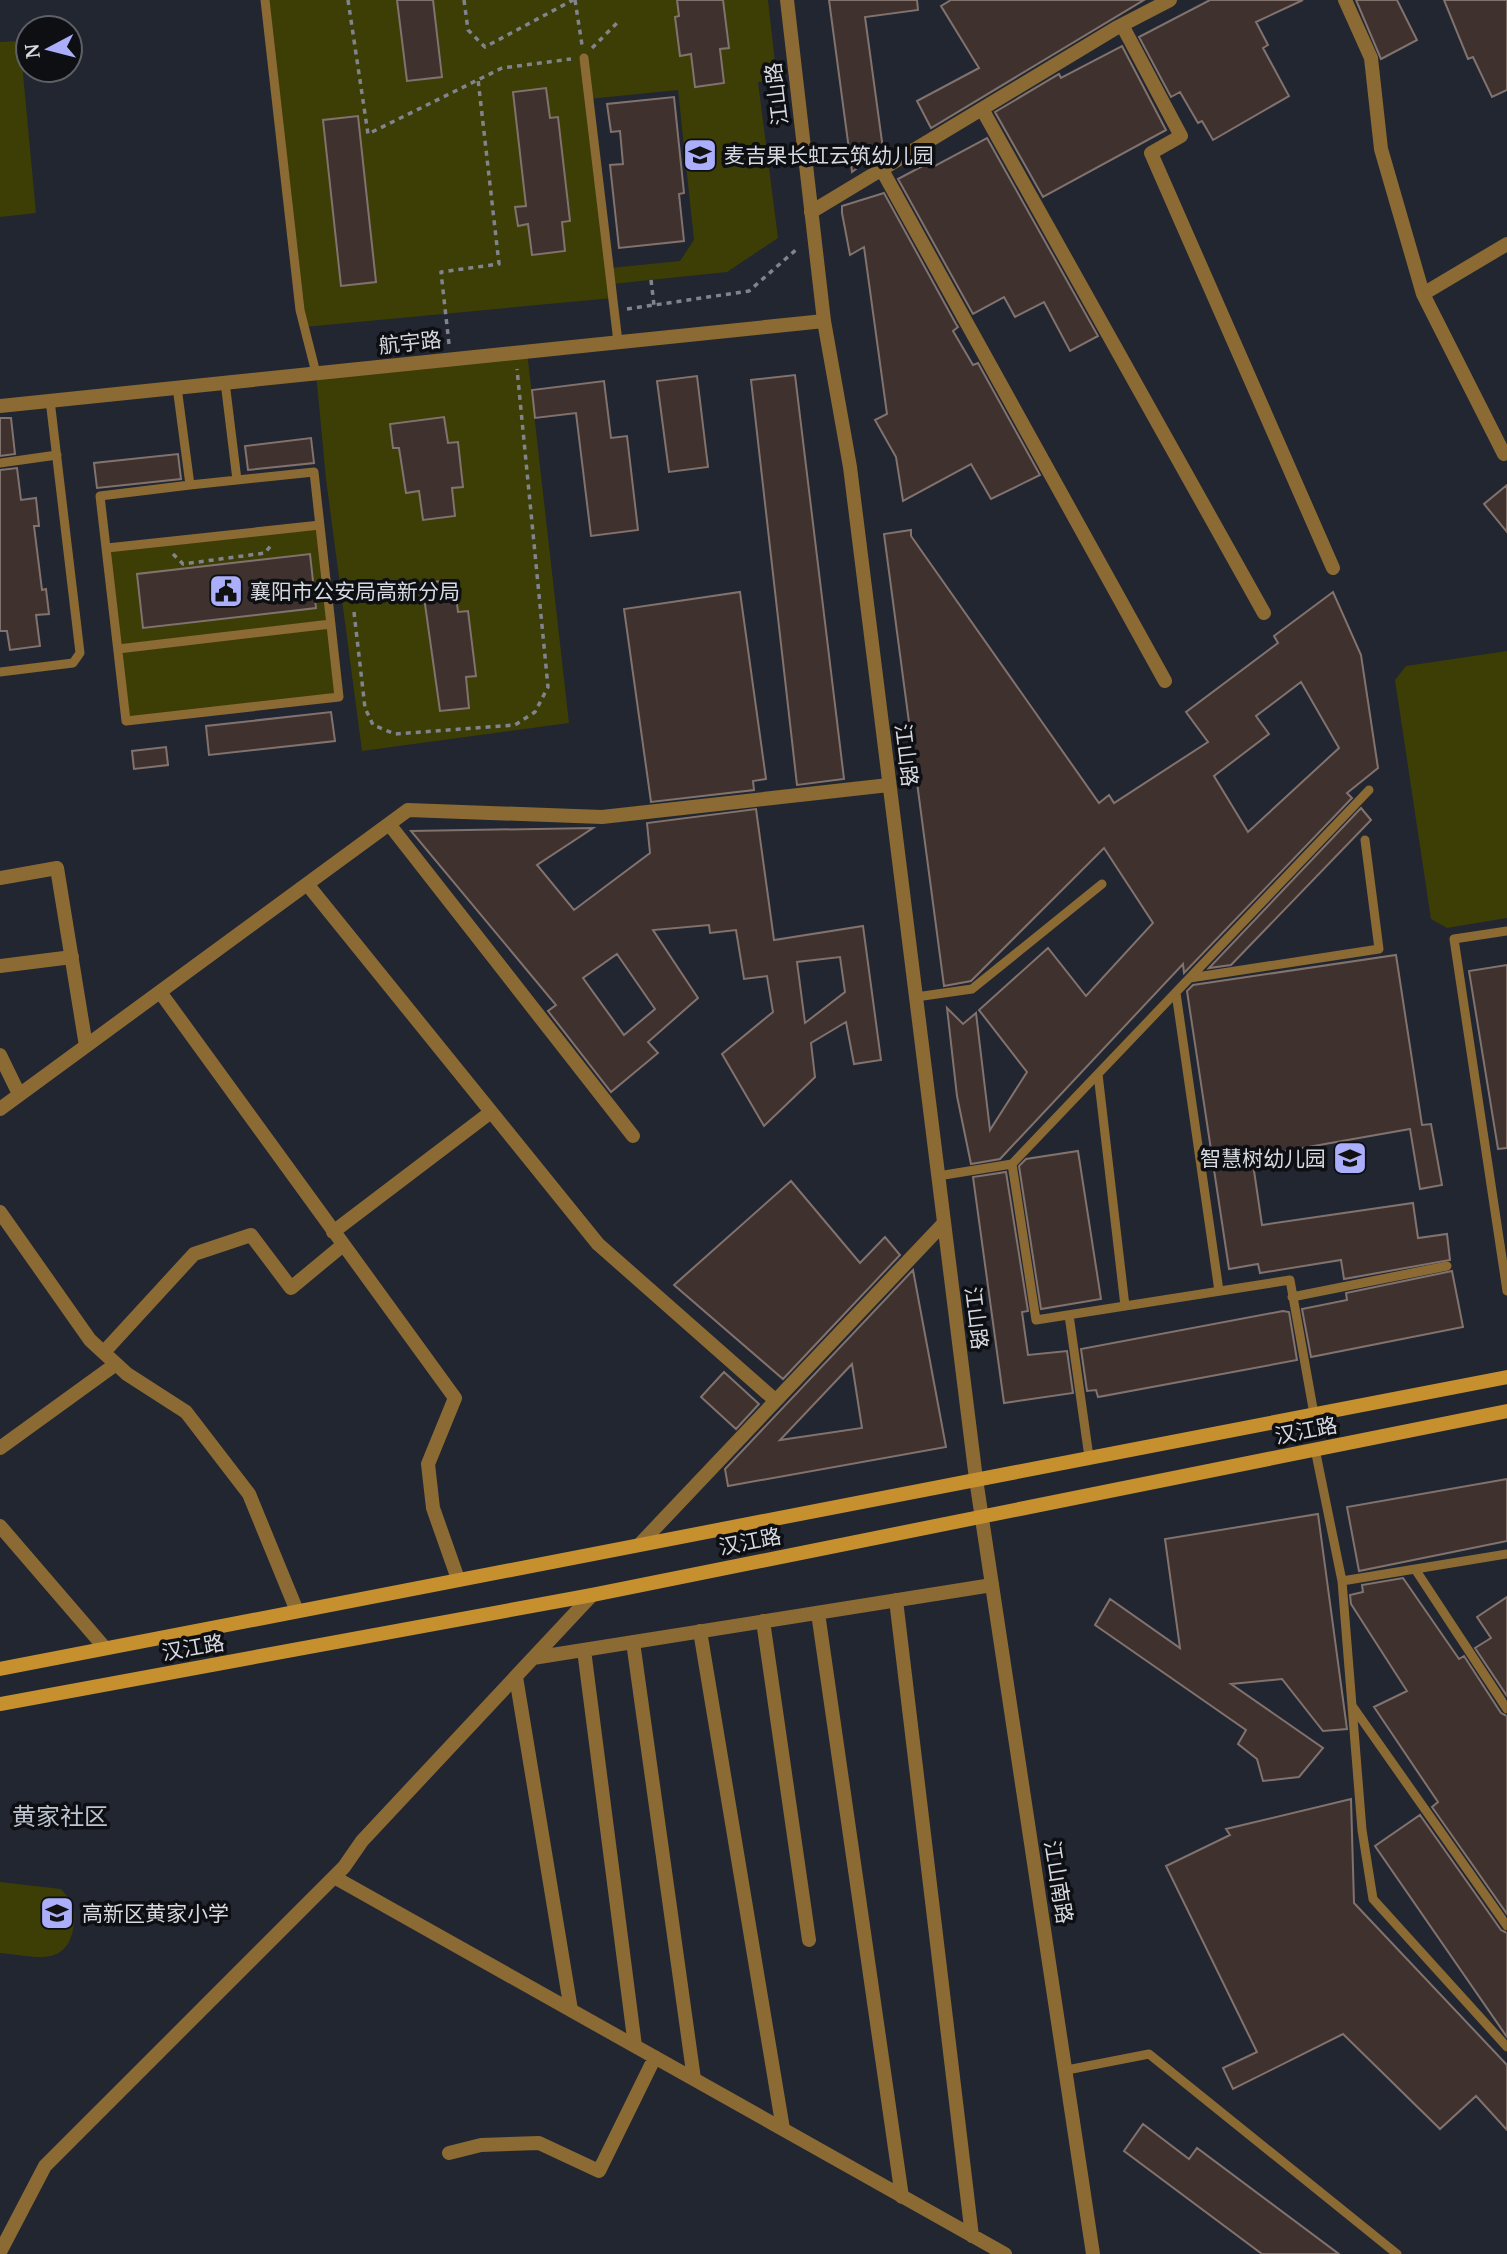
<svg xmlns="http://www.w3.org/2000/svg" width="1507" height="2254" viewBox="0 0 1507 2254" font-family="'Noto Serif','Noto Sans SC',serif">
<style>
.green{fill:#3c3e06;fill-rule:evenodd}
.building{fill:#3f322e;stroke:#82726e;stroke-width:2;fill-rule:evenodd}
.lines{fill:none;stroke-linecap:round;stroke-linejoin:round}
.path{stroke:#81848d;stroke-width:3.5;stroke-dasharray:5 5;stroke-linecap:butt}
.service{stroke:#8c6a33;stroke-width:9}
.minor{stroke:#8c6a33;stroke-width:14}
.tertiary{stroke:#8c6a33;stroke-width:14}
.secondary{stroke:#c6902f;stroke-width:14}
.labels{text-anchor:middle;dominant-baseline:central;stroke-width:7;stroke-linejoin:round;paint-order:stroke}
.street-label{font-size:21px;fill:#d6d9e0;stroke:#0d0f13}
.poi-label{font-size:21px;fill:#d6d9e0;stroke:#0d0f13;text-anchor:start}
.quarter-label{font-size:24px;fill:#bcc3d0;stroke:#0d0f13}
</style>
<rect width="100%" height="100%" fill="#212630"/>
<!-- green -->
<path class="green" d="M265,0H768L777,80L758,82L778,238L727,272L612,284L613,298L304,327ZM678,90L694,240L680,261L610,268L589,99Z
M20,41L36,213L0,217V42Z
M527,351L569,723L362,751L326,479L316,373Z
M320,525L339,697L126,721L107,548Z
M1507,651V918L1447,928L1431,919L1395,680L1406,666Z
M0,1882L61,1889C72,1901 76,1908 74,1924C68,1969 35,1956 0,1953Z"/>
<!-- building -->
<path class="building" d="M397,0H433L442,77L407,81Z
M677,0H723L729,48L720,49L724,83L695,87L691,54L680,56L675,17L679,16Z
M829,0H917L918,10L865,17L883,149L852,172Z
M951,0H1144L931,128L917,101L979,68L941,6Z
M1210,0H1303L1256,22L1268,45L1263,48L1289,96L1213,140L1202,121L1198,123L1180,92L1171,97L1139,37Z
M1356,0H1397L1417,40L1381,59Z
M1444,0H1507V90L1492,97L1473,57L1468,59Z
M1122,46L1166,130L1043,197L995,112L1059,74L1061,78Z
M546,88L550,118L558,117L570,221L562,222L565,251L532,255L528,224L518,226L515,207L526,206L513,92Z
M674,97L684,193L679,194L684,241L619,248L610,165L623,164L620,131L611,132L607,104Z
M358,116L376,282L341,286L323,120Z
M987,138L1098,336L1070,351L1044,302L1015,317L1004,297L973,314L898,179L930,162L933,167Z
M884,193L956,324L958,327L953,331L973,365L978,363L1040,475L991,499L971,464L903,501L896,457L875,420L887,414L864,247L850,255L842,213V206Z
M795,375L844,779L797,785L751,380Z
M697,376L708,467L669,472L657,381Z
M604,381L611,438L627,436L638,530L591,536L576,413L535,418L532,390Z
M444,417L448,443L458,442L463,487L452,488L455,516L423,520L419,491L406,493L399,448H393L390,424Z
M0,418H11L15,454L0,456Z
M311,438L314,463L248,470L245,446Z
M178,454L181,479L97,488L94,463Z
M17,468L21,500L36,498L39,526H34L42,590L46,589L49,614L36,615L40,646L10,650L7,631H0V470Z
M1507,485V532L1484,504Z
M911,530V536L1099,803L1109,795L1114,803L1208,742L1186,712L1278,643L1274,636L1333,592L1361,655L1378,768L1347,793L1352,798L1184,973L1183,964L1000,1159L971,1164L957,1096L947,1008L963,1024L976,1013L990,1130L1027,1072L979,1010L1048,948L1086,996L1153,923L1104,848L971,981L944,986L884,534ZM1301,682L1339,748L1248,832L1214,776L1269,734L1256,716Z
M310,554L316,608L143,628L137,574Z
M454,580L458,612L468,611L476,676L466,677L469,708L440,711L422,583Z
M740,592L766,779L753,781L754,790L651,802L624,609Z
M331,712L335,741L209,755L206,726Z
M166,747L168,765L134,769L132,751Z
M1361,808L1371,820L1231,965L1209,968Z
M756,809L774,940L863,926L881,1060L854,1064L846,1022L811,1043L815,1077L764,1126L722,1054L773,1012L767,976L744,979L736,930L710,933L709,925L653,930L698,998L648,1042L658,1053L611,1092L548,1011L556,1005L411,831L593,828L537,865L574,910L650,853L647,823ZM617,954L655,1009L624,1035L583,978ZM840,957L845,992L805,1023L797,962Z
M1396,955L1422,1125L1431,1124L1442,1185L1420,1189L1410,1129L1252,1157L1262,1225L1413,1203L1418,1238L1447,1234L1450,1260L1344,1279L1341,1260L1260,1273L1258,1264L1229,1269L1187,991L1193,985Z
M1507,965V1148L1498,1149L1469,971Z
M1078,1151L1101,1299L1041,1309L1019,1166L1026,1159Z
M1006,1172L1028,1311L1022,1312L1028,1355L1067,1351L1073,1393L1004,1403L973,1177Z
M791,1181L860,1263L885,1237L900,1255L783,1379L674,1285Z
M913,1270L946,1447L728,1486L725,1469ZM852,1364L862,1428L780,1440Z
M1452,1271L1463,1327L1311,1357L1302,1309L1347,1300L1346,1293Z
M1283,1311L1289,1312L1297,1360L1098,1397L1096,1390L1087,1391L1081,1349Z
M724,1372L759,1404L736,1429L701,1397Z
M1507,1479V1541L1359,1571L1347,1507Z
M1318,1514L1347,1729L1323,1731L1282,1679L1231,1684L1323,1748L1299,1777L1263,1781L1257,1759L1238,1744L1246,1730L1095,1625L1110,1599L1180,1648L1165,1539Z
M1403,1578L1459,1659L1464,1656L1501,1713L1507,1716V1914L1432,1807L1438,1802L1374,1707L1407,1691L1351,1604L1350,1595L1363,1592L1362,1585Z
M1507,1597V1696L1475,1648L1491,1638L1477,1617Z
M1351,1799L1354,1903L1507,2065V2130L1476,2096L1440,2129L1343,2034L1233,2089L1223,2068L1257,2052L1166,1866L1230,1835L1226,1829Z
M1420,1815L1501,1930L1507,1933V2037L1375,1846Z
M1143,2124L1189,2159L1197,2148L1339,2254H1262L1124,2151Z"/>
<g class="lines">
<!-- path -->
<path class="path" d="M348,0L368,134L502,68L571,59
M464,0L468,30L485,47L573,0
M575,0L582,45
M592,48L617,23
M651,280L654,305
M627,309L749,291L798,248
M449,344L441,272L499,264L478,79
M173,554L183,564L265,553L272,544
M354,612L365,708L373,725L395,734L515,725L535,712L548,687L517,369"/>
<!-- service -->
<path class="service" d="M265,0L300,310L316,373
M584,58L618,342
M225,382L237,480
M177,387L190,485L100,496L126,721L339,697L314,472L190,485
M0,463L57,455
M107,548L320,525
M118,649L331,624
M0,672L73,663L80,653L50,400
M1507,931L1454,939L1507,1291
M1190,978L1379,949L1365,840
M1176,993L1219,1291
M916,997L972,989L1102,884
M1098,1074L1125,1306
M938,1176L1012,1164
M1292,1297L1447,1266
M1069,1315L1089,1457
M1314,1414L1290,1280L1036,1320L1012,1164L1369,790
M1315,1449L1342,1581
M1507,1554L1342,1581L1362,1830L1373,1899L1507,2047
M1415,1569L1507,1709
M1353,1707L1507,1926
M1067,2070L1149,2054L1397,2254"/>
<!-- minor -->
<path class="minor" d="M1345,0L1371,58L1381,149L1423,294
M1122,25L1181,136L1151,153L1333,568
M982,109L1264,613
M882,170L1165,681
M811,212L1116,28L1170,0
M1504,454L1423,294L1507,244
M389,824L633,1136
M0,878L57,868L86,1046
M307,884L598,1244L775,1400
M0,966L72,957
M160,992L455,1398L428,1464L433,1508L458,1579
M0,1055L19,1094
M0,1109L408,810L602,817L889,785
M0,1212L90,1340L127,1374L186,1412L249,1494L297,1611
M333,1232L491,1112
M104,1352L194,1254L251,1235L291,1288L343,1245
M0,1448L116,1364
M0,1526L105,1648
M640,1544L944,1223
M896,1600L972,2236
M818,1613L902,2197
M763,1621L809,1940
M700,1631L783,2129
M633,1642L694,2079
M584,1650L635,2046
M533,1658L992,1585
M516,1677L571,2010
M334,1877L1005,2254
M449,2153L481,2145L539,2143L599,2171L655,2057
M0,2252L45,2166L344,1867L362,1841L592,1595"/>
<!-- tertiary -->
<path class="tertiary" d="M787,0L824,321L850,467L976,1479L1093,2254
M0,406L824,321"/>
<!-- secondary -->
<path class="secondary" d="M0,1669L1507,1377
M0,1704L592,1595L1507,1411"/>
</g>
<!-- icons -->
<defs>
<g id="school-square" transform="scale(1.75)"><rect x="-9" y="-9" width="18" height="18" rx="4" fill="#abaffb" stroke="#0d0f13"/><path d="M0-5L7-2L0 1L-7-2ZM-4 1L0 2.5L4 1V4Q0 6-4 4Z" fill="#111"/></g>
<g id="civic-square" transform="scale(1.75)"><rect x="-9" y="-9" width="18" height="18" rx="4" fill="#abaffb" stroke="#0d0f13"/><path d="M-.6-6.5H3V-4.5H.6V-3L4-1V1h2V6H-6V1h2V-1L-.6-3ZM-1.2 2.5V6h2.4V2.5Z" fill="#111"/></g>
</defs>
<g fill-rule="evenodd">
<use href="#school-square" x="700" y="155"/>
<use href="#civic-square" x="226" y="591"/>
<use href="#school-square" x="1350" y="1158"/>
<use href="#school-square" x="57" y="1913"/>
</g>
<g class="labels">
<!-- street labels -->
<g class="street-label">
<text transform="translate(776 94) rotate(-97)">江山路</text>
<text transform="translate(410 342) rotate(-6)">航宇路</text>
<text transform="translate(907 755) rotate(83)">江山路</text>
<text transform="translate(977 1318) rotate(83)">江山路</text>
<text transform="translate(1306 1430) rotate(-11)">汉江路</text>
<text transform="translate(750 1541) rotate(-11)">汉江路</text>
<text transform="translate(193 1647) rotate(-10)">汉江路</text>
<text transform="translate(1059 1882) rotate(81)">江山南路</text>
</g>
<!-- poi labels -->
<g class="poi-label">
<text x="724" y="155">麦吉果长虹云筑幼儿园</text>
<text x="250" y="591">襄阳市公安局高新分局</text>
<text x="1326" y="1158" text-anchor="end">智慧树幼儿园</text>
<text x="82" y="1913">高新区黄家小学</text>
</g>
<!-- quarter labels -->
<g class="quarter-label">
<text x="60" y="1815">黄家社区</text>
</g>
</g>
<!-- north arrow -->
<g transform="translate(49 49) rotate(263)"><circle r="33" fill="#0d0f13" stroke="#5d6065" stroke-width="2"/>
<path d="M0-5L12 26L0 18L-12 26Z" fill="#abaffb"/>
<text y="-10" font-size="19" font-weight="bold" text-anchor="middle" fill="#d6d9e0">N</text>
</g>
</svg>
